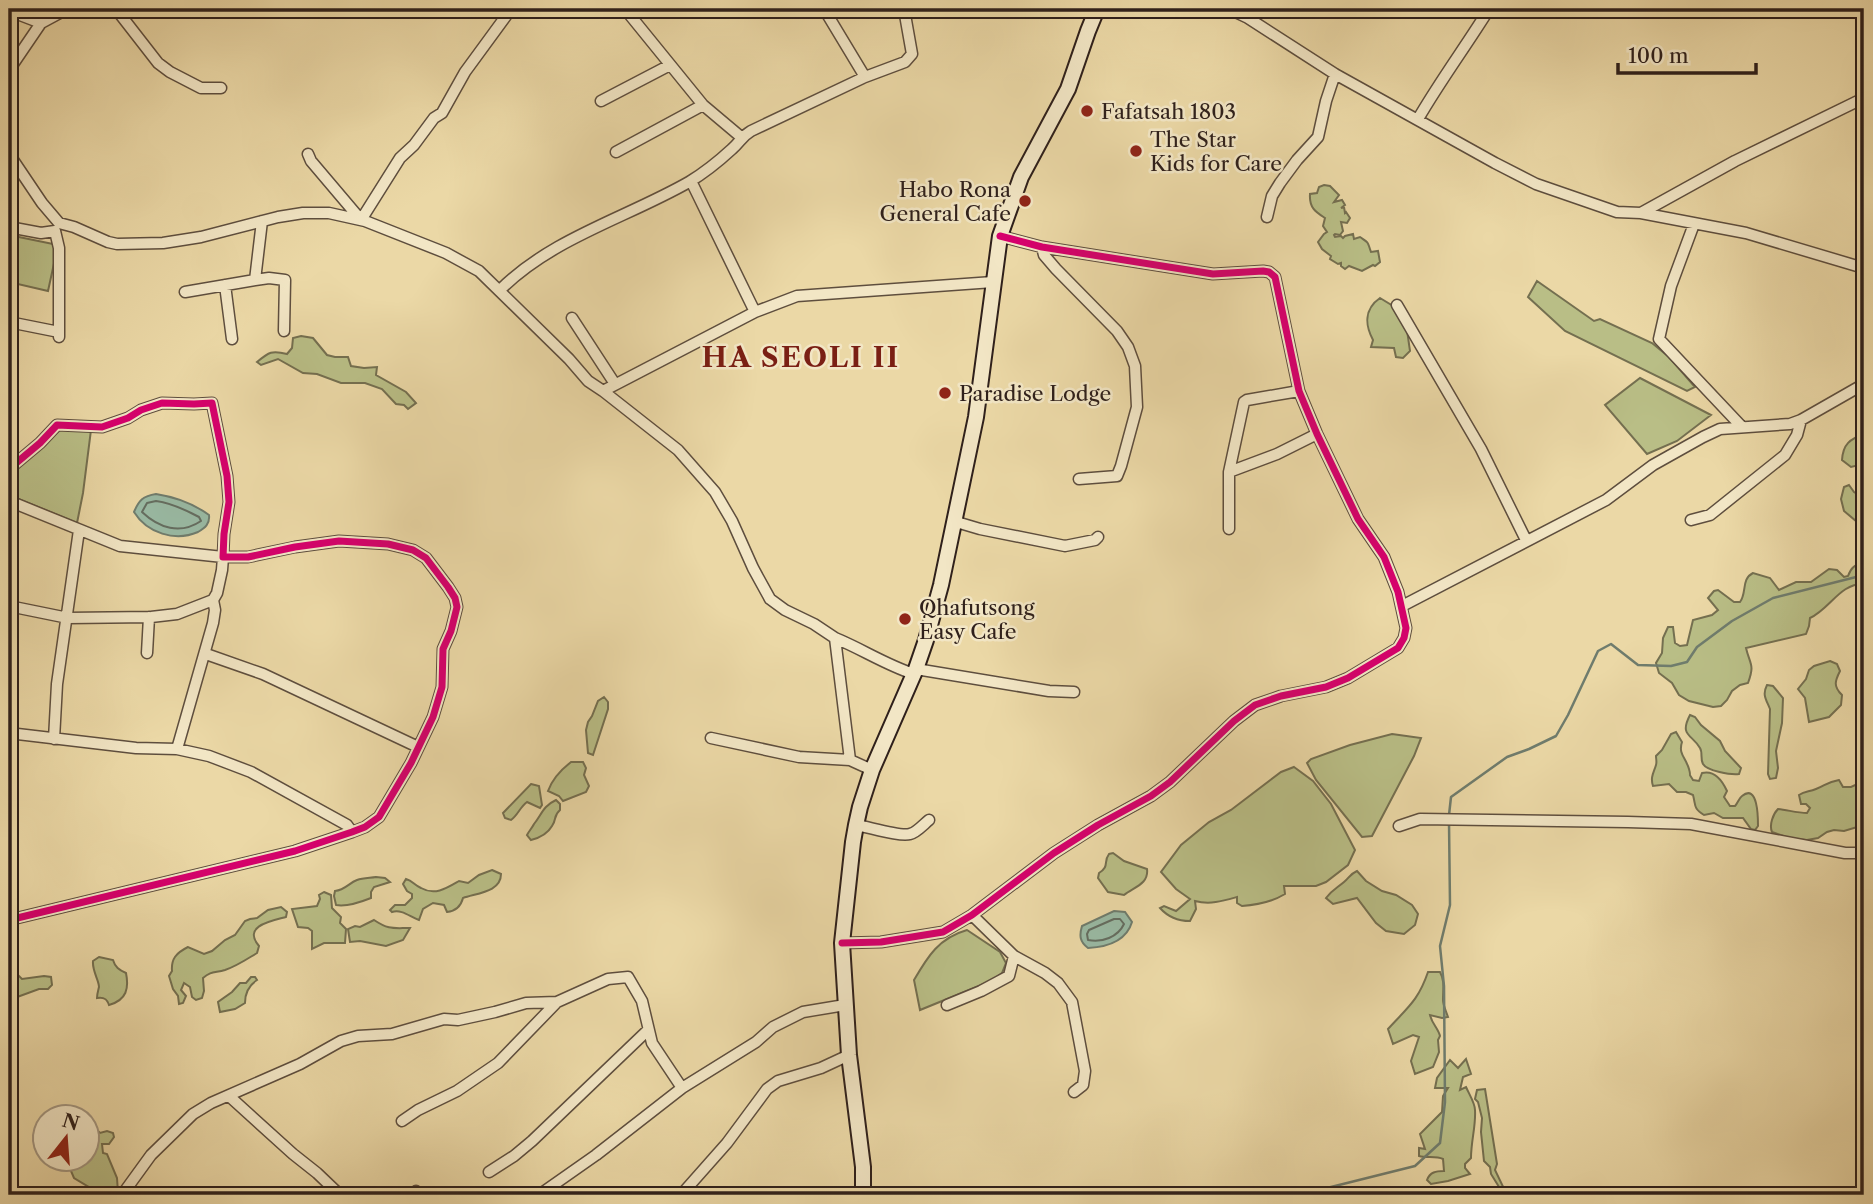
<svg xmlns="http://www.w3.org/2000/svg" width="1873" height="1204" viewBox="0 0 1873 1204" font-family="'Libre Caslon Text',serif">
<style>
.green{fill:#b9be86;stroke:#746f50;stroke-width:2}
.water{fill:#99baa4;stroke:#6f7c6d;stroke-width:2}
.lines{fill:none;stroke-linecap:round;stroke-linejoin:round}
.shore{stroke:#646d60;stroke-width:2}
.stream{stroke:#6f7c6d;stroke-width:2.5}
.street-casing{stroke:#5e4e3e;stroke-width:13}
.secondary-casing{stroke:#2f201b;stroke-width:18}
.street{stroke:#f2e6c5;stroke-width:10}
.secondary{stroke:#f2e6c5;stroke-width:14}
.cycleway-casing{stroke:#f2e6c5;stroke-width:11}
.cycleway{stroke:#d6006c;stroke-width:7}
.poi-dot{fill:#8f2418;stroke:#f2e6c5;stroke-width:2.5}
.labels{text-anchor:middle;dominant-baseline:central;stroke-width:5;stroke-linejoin:round;paint-order:stroke}
.poi-label{font-size:21px;fill:#2f201b;stroke:#f2e6c5;text-anchor:start}
.district-label{font-size:28px;font-weight:bold;letter-spacing:2px;fill:#7a1f14;stroke:#f2e6c5}
</style>
<rect width="100%" height="100%" fill="#ebd8a6"/>
<filter id="stains"><feTurbulence type="fractalNoise" baseFrequency=".00286" numOctaves="4"/><feColorMatrix values="0 0 0 0 .2 0 0 0 0 .09 0 0 0 0 .02 0 0 0 .5 -.17"/></filter>
<radialGradient id="worn" r=".72"><stop offset=".6" stop-color="#630" stop-opacity="0"/><stop offset="1" stop-color="#630" stop-opacity=".3"/></radialGradient>
<!-- green -->
<path class="green" d="M1324,185L1330,186L1339,195L1334,202L1342,200L1345,205L1341,208L1344,207L1345,213L1346,212L1350,218L1347,223L1341,222L1343,231L1340,235L1335,234L1334,235L1335,237L1341,236L1343,238L1345,236L1353,234L1354,239L1360,237C1370,244 1367,241 1371,252L1378,251L1380,262L1375,266L1373,265L1362,271L1349,266L1345,269L1341,266V263L1338,264L1330,259L1331,256L1322,249L1318,242L1324,234L1327,232L1323,226L1325,218C1316,212 1309,208 1310,194L1317,193L1319,187Z
M9,235L58,245L48,291L9,282Z
M1537,281L1594,321L1600,319L1652,343L1669,357L1695,387L1687,391L1565,331L1528,297Z
M1380,298L1393,306L1407,330L1410,351L1403,358L1396,357L1394,348L1371,347L1373,340C1365,325 1364,309 1380,298Z
M301,336L313,338L327,355L335,357H348L351,366L364,368L377,367L376,375L406,392L416,403L408,409L404,405L396,404L382,389L365,383H341L317,374L303,373L278,359L261,365L257,362C269,352 272,350 287,354L292,348L293,338Z
M1640,378L1711,415L1677,441L1647,454L1605,405Z
M61,429L91,430L83,493L77,523L9,495V474Z
M1864,434V468L1859,465L1851,467L1842,460C1843,444 1850,439 1864,434Z
M1849,485L1854,492L1864,498V523H1862L1856,521L1844,511L1841,499L1844,487Z
M1863,563L1864,584C1840,583 1830,609 1810,618L1809,626L1806,634L1746,648C1750,665 1755,664 1748,683L1740,685L1732,691L1727,700L1721,706L1713,707L1689,701L1679,695L1672,683L1659,673L1656,663L1662,653L1663,638L1668,627H1673L1675,643L1680,646L1687,645L1693,620L1712,615L1718,610L1708,598L1714,591L1718,590L1734,602H1740C1747,593 1741,579 1753,573L1770,578L1779,590L1796,582H1811L1829,569L1837,570L1844,577L1848,576C1851,568 1854,565 1863,563Z
M1830,661L1837,664L1840,671C1835,681 1833,686 1842,695L1841,705L1829,717L1809,722L1805,698L1798,689L1806,679L1809,670L1814,666Z
M1767,685L1773,686L1783,698L1782,723L1776,751L1778,768L1776,778L1770,779L1768,774L1770,709C1766,699 1762,695 1767,685Z
M604,697L608,702V709L593,755L588,753L586,730L588,722L592,716L598,701Z
M1690,715L1695,717L1701,725L1720,741L1725,751L1741,768L1739,774C1731,775 1707,771 1703,764C1700,759 1703,753 1700,748C1692,734 1679,736 1690,715Z
M1676,732L1682,742C1678,754 1686,758 1689,769C1692,780 1687,770 1693,780L1699,781L1702,773C1714,770 1722,780 1727,791L1724,797L1730,806H1735C1738,803 1739,798 1742,796C1758,783 1758,818 1758,826L1755,830L1751,829L1743,818H1723L1714,813L1704,815C1693,808 1696,806 1693,795L1686,792H1677L1669,784L1653,786C1650,777 1654,772 1656,765C1657,762 1656,759 1656,756L1662,750L1671,734Z
M1392,734L1421,738L1414,756L1372,836L1362,837L1316,780L1307,763L1311,759L1350,745Z
M1864,753V825L1844,831L1834,830L1827,832L1818,838L1807,840L1792,839L1772,832C1769,825 1773,814 1778,809C1788,810 1797,813 1807,813L1810,808L1806,804H1801L1799,795C1805,791 1809,792 1816,789C1826,785 1827,782 1839,780L1843,787H1851L1862,782C1859,772 1853,767 1858,755Z
M571,762H583L586,768L584,775L589,786L586,792L563,801L559,796L548,791C552,780 562,769 571,762Z
M1294,767L1313,781L1331,804L1355,850L1348,865L1326,882L1316,886H1284L1285,894C1272,902 1257,905 1242,906L1237,903V897C1223,901 1210,905 1195,901L1196,909L1190,921C1179,921 1168,917 1160,908L1164,906L1176,911L1190,899L1176,889L1161,872L1181,845L1209,822L1231,810L1281,772Z
M531,784L539,786L542,805L540,808L527,802C520,807 518,815 511,820L505,818L503,813Z
M556,800L560,804V810C553,816 557,819 552,826C548,833 539,838 531,840L527,835C529,831 532,828 534,824C542,814 543,806 556,800Z
M1113,853L1124,861L1147,869C1149,884 1134,887 1124,895L1108,892L1098,878L1099,873C1110,866 1103,862 1109,854Z
M492,870L501,874C501,892 477,893 463,898C461,906 456,911 447,912L444,905L433,903L423,909L419,920C410,917 402,909 392,912L390,910L395,905H405L412,898V894L407,891L403,884L406,879C413,881 414,885 421,888C435,896 447,888 459,881L468,883L479,875Z
M1357,871L1366,881L1382,891L1396,895L1412,905L1418,914L1415,925L1404,934L1386,931L1376,923L1357,898L1333,904L1326,898C1333,889 1337,888 1344,882C1349,878 1350,874 1357,871Z
M376,877L385,878L390,882L374,887L371,892V898C361,902 346,907 336,905L334,896L335,891C345,890 349,883 357,880C363,878 370,878 376,877Z
M324,892L331,895L332,908L341,917L340,923L346,929L345,943H324L312,949V931L308,928L298,927L292,909L317,906L320,899L319,895Z
M281,907L287,912L286,917C271,921 242,926 259,946L257,953C247,959 237,966 225,970C215,973 211,971 203,978L204,991L202,998L196,1000L192,997L190,987L184,983L181,990L186,996L183,1003L179,1004L178,996L173,989L169,976L172,971C171,959 176,953 188,947L204,954L212,951L225,940L235,935L245,921L250,919L257,918L268,910Z
M374,920C389,930 393,928 410,928L403,940L386,946L360,941L350,942L348,929L355,926L360,927Z
M967,930L1000,952L1006,963L1002,973L991,981L920,1010L914,980C928,956 939,938 967,930Z
M99,957L113,960C115,967 119,970 126,973C129,988 127,1000 109,1005C107,998 103,997 97,998C97,994 98,991 99,987C99,980 92,971 93,961Z
M9,970L16,973L22,979L44,976L51,977L52,985L48,989H39L9,1000Z
M1428,972H1440C1445,981 1443,989 1443,1000C1443,1005 1446,1011 1448,1017L1442,1018L1430,1015C1432,1024 1438,1028 1440,1036L1438,1040L1439,1052L1433,1067L1415,1074L1411,1061L1419,1037L1413,1035L1393,1044L1388,1029C1408,1007 1418,1001 1428,972Z
M251,977H255L257,980C248,986 245,993 245,1003L235,1009L220,1012L218,1002L232,992L240,983H246Z
M1466,1059L1471,1074L1463,1077L1460,1090L1466,1087C1469,1094 1475,1103 1475,1110C1476,1126 1471,1141 1471,1158L1465,1164V1168L1470,1174L1448,1181L1431,1184L1427,1180C1430,1172 1436,1171 1444,1171L1443,1159C1436,1156 1427,1158 1419,1156V1148L1425,1149L1420,1134L1442,1112L1443,1096L1448,1088H1435L1437,1078L1450,1060L1458,1068Z
M1485,1089L1497,1164L1495,1170L1507,1195H1504L1491,1174L1490,1167L1484,1161L1481,1132L1482,1118L1478,1102L1475,1099L1477,1090Z
M97,1130L100,1133L107,1131L113,1133L114,1137L109,1144H102L103,1153L107,1154L117,1178L118,1193L115,1195H103L99,1193L74,1178L71,1171V1159L88,1158V1136L95,1133Z"/>
<!-- water -->
<path class="water" d="M156,494C175,497 194,504 209,515C210,524 205,528 198,532C175,542 147,533 134,512C139,500 143,496 156,494Z
M1114,911L1125,912L1132,922C1126,942 1107,947 1088,948C1080,942 1079,936 1082,926Z"/>
<g class="lines">
<!-- shore -->
<path class="shore" d="M156,501C171,503 186,510 199,517L201,521C180,535 159,528 142,512L147,503Z
M1114,919H1120L1124,924C1118,937 1102,943 1088,940L1087,934L1089,930Z"/>
<!-- stream -->
<path class="stream" d="M1449,815L1451,797L1507,757L1529,749L1556,736L1568,715L1598,651L1611,644L1638,665L1671,666L1687,662L1697,647L1732,621L1773,598L1864,575
M1307,1195L1315,1191L1415,1166L1440,1143L1445,1102L1444,986L1440,946L1450,905L1449,822"/>
<!-- street casing -->
<g class="street-casing">
<path id="street" d="M9,9L20,15L41,23
M116,9L158,63L170,72L201,88H221
M625,9L703,105L741,137
M824,9L865,77
M1229,9L1248,18L1335,74L1495,163L1536,184L1617,212L1641,213L1746,233L1857,266L1864,264
M1864,9V11
M1864,25V107
M9,70L41,23L67,9
M601,101L670,65
M1418,119C1440,81 1466,46 1489,9
M616,152L703,105
M9,154L42,203L59,223L74,227L108,242L117,244L163,243L201,237L278,217L303,213H329L365,221L446,253L479,271L569,359L588,381L603,391L678,450L715,492L732,521L753,568L770,599L785,610L814,624L835,638L850,760L872,770
M308,154L311,161L361,220L400,158L414,145L434,118L442,113L465,72L506,16
M691,181L755,312
M1641,213L1735,161L1864,98
M1267,217L1272,196L1280,183L1297,160L1318,137L1326,101L1335,74
M1694,224L1671,286L1659,339L1742,427
M9,227L41,233L55,231
M55,231L59,248V337
M1042,247L1044,255L1056,269L1117,331L1128,347L1135,366L1137,407L1121,466L1117,476L1079,479
M255,280L269,278L285,280L284,331
M225,285L232,339
M500,290C552,238 626,218 689,182C704,173 719,161 732,149C740,142 741,137 751,131L865,77L905,62L912,54L904,9
M185,292L255,280L262,221
M1397,305L1481,449L1526,540
M572,318L615,384
M9,322L59,332
M603,391L755,312L797,296L993,282
M9,469L40,443L57,425L102,427L128,418L141,410L162,403L194,404L212,403L227,476L229,502L224,534L223,557H248L295,547L339,541L388,544L413,550L426,558L448,587L455,598L457,607L451,631L443,649L442,687L433,717L411,763L379,817L365,827L352,832L295,851L9,920
M1229,472L1244,402L1247,400L1299,391
M9,501L120,546L223,557L222,570L217,593L213,600L177,614L151,617L68,618L9,606
M1691,520L1710,515L1785,455L1797,435L1801,420
M953,521L980,529L1065,546L1095,540L1098,537
M1229,529V472L1277,454L1317,434
M1402,606L1606,500L1653,465L1703,437L1720,429L1790,424L1801,420L1864,384
M835,638C862,649 886,665 914,674
M147,653L149,617
M206,654L263,674L418,747
M916,669L1049,691L1074,692
M9,733L136,748L177,749L209,756L251,772L347,825L352,832
M711,738L799,757L850,760
M54,739L57,684L79,530
M177,749L213,623L215,610L213,600
M856,825C869,827 900,837 910,834C916,833 923,825 929,820
M1399,826L1420,819L1628,822L1691,824L1845,853H1864
M972,915L1014,956L1045,973L1058,983L1072,1002L1085,1071L1083,1085L1074,1092
M842,943L881,942L943,932L972,915L1054,853L1098,825L1151,796L1170,782L1234,721L1255,705L1281,696L1326,687L1348,678L1398,648L1404,638L1406,628L1398,592L1384,557L1358,519L1317,434L1299,391L1275,277L1269,272L1263,271L1213,274L1042,247L1000,236
M947,1005L981,991L1009,976L1014,956
M229,1096L293,1154L317,1173L340,1195
M402,1121L418,1110L457,1091L498,1063L557,1002
M489,1172L514,1156L532,1141L648,1030
M122,1195L151,1155L193,1114L211,1103L300,1064L341,1041L358,1036L392,1034L444,1019L458,1020L495,1012L526,1003L557,1002L608,979L628,977L642,1001L652,1043L682,1088
M412,1195L416,1191
M539,1195L596,1155L682,1088L756,1042L773,1027L803,1012L845,1005
M681,1195L727,1143L767,1089L778,1081L821,1068L849,1055"/>
</g>
<!-- secondary casing -->
<g class="secondary-casing">
<path id="secondary" d="M863,1195V1167L849,1055L842,943L853,842L856,825L860,807L872,770L916,669L926,640L941,585L976,417L1000,236L1021,177L1068,89L1088,31L1097,9"/>
</g>
<!-- street -->
<use href="#street" class="street"/>
<!-- secondary -->
<use href="#secondary" class="secondary"/>
<!-- cycleway casing -->
<g class="cycleway-casing">
<path id="cycleway" d="M9,469L40,443L57,425L102,427L128,418L141,410L162,403L194,404L212,403L227,476L229,502L224,534L223,557H248L295,547L339,541L388,544L413,550L426,558L448,587L455,598L457,607L451,631L443,649L442,687L433,717L411,763L379,817L365,827L352,832L295,851L9,920
M842,943L881,942L943,932L972,915L1054,853L1098,825L1151,796L1170,782L1234,721L1255,705L1281,696L1326,687L1348,678L1398,648L1404,638L1406,628L1398,592L1384,557L1358,519L1317,434L1299,391L1275,277L1269,272L1263,271L1213,274L1042,247L1000,236"/>
</g>
<!-- cycleway -->
<use href="#cycleway" class="cycleway"/>
</g>
<!-- markers -->
<g class="poi-dot">
<circle cx="1087" cy="111" r="7"/>
<circle cx="1136" cy="151" r="7"/>
<circle cx="1025" cy="201" r="7"/>
<circle cx="945" cy="393" r="7"/>
<circle cx="905" cy="619" r="7"/>
</g>
<g class="labels">
<!-- poi labels -->
<g class="poi-label">
<text x="1101" y="111">Fafatsah 1803</text>
<text x="1150" y="139">The Star<tspan x="1150" dy="24">Kids for Care</tspan></text>
<text x="1011" y="189" text-anchor="end">Habo Rona<tspan x="1011" dy="24">General Cafe</tspan></text>
<text x="959" y="393">Paradise Lodge</text>
<text x="919" y="607">Qhafutsong<tspan x="919" dy="24">Easy Cafe</tspan></text>
</g>
<!-- district labels -->
<g class="district-label">
<text x="801" y="357">HA SEOLI II</text>
</g>
</g>
<!-- margin -->
<rect width="1873" height="1204" fill="none" stroke="#ebd8a6" stroke-width="35"/>
<rect x="10" y="10" width="1852" height="1183" fill="none" stroke="#2f201b" stroke-width="3.5"/>
<rect x="18" y="18" width="1838" height="1169" fill="none" stroke="#2f201b" stroke-width="2"/>
<!-- north arrow -->
<g transform="translate(66 1138) rotate(17)"><circle r="33" fill="#f2e6c5" stroke="#a49781" stroke-width="2"/>
<path d="M0-5L12 26L0 18L-12 26Z" fill="#8f2418"/>
<text y="-10" font-size="19" font-weight="bold" text-anchor="middle" fill="#2f201b">N</text>
</g>
<!-- scale -->
<path d="M1618 63v10h138v-10" fill="none" stroke="#2f201b" stroke-width="3.5"/>
<text x="1628" y="63" font-size="21" fill="#2f201b" stroke="#f2e6c5" stroke-width="5" paint-order="stroke">100 m</text>
<rect width="100%" height="100%" filter="url(#stains)"/>
<rect width="100%" height="100%" fill="url(#worn)"/>
</svg>
